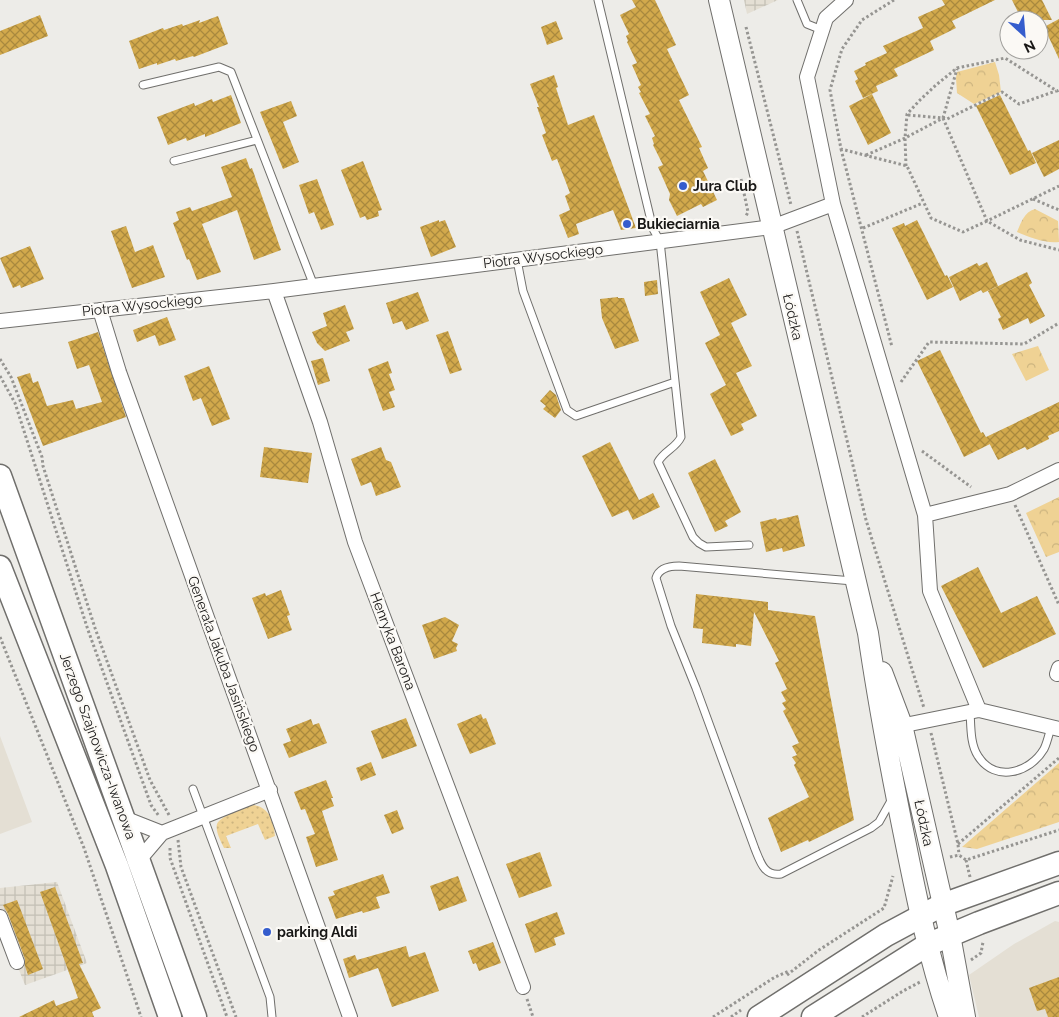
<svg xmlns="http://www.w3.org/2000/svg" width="1059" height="1017" viewBox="0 0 1059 1017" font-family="Raleway,sans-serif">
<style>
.built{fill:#e4dfd4}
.industrial{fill:url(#industrial-grid)}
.grass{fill:url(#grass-dots)}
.forest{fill:url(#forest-crowns)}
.building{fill:url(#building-cross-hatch)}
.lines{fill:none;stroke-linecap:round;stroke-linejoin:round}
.lane-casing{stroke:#706f6c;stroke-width:9}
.street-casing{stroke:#706f6c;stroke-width:16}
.secondary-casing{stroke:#706f6c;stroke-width:22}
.primary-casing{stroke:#706f6c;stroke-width:25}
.path{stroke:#969592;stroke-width:3;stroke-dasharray:2.5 2.5;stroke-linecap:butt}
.lane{stroke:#fff;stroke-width:7}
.street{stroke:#fff;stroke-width:14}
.secondary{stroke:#fff;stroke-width:20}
.primary{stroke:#fff;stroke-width:22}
.poi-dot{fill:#355dcd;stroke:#fbf9f5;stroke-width:2}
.labels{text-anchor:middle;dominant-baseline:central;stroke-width:4.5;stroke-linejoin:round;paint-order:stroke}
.poi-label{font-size:14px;font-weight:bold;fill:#181716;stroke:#fbf9f5;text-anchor:start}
.street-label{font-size:14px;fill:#181716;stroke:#fbf9f5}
</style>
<defs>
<pattern id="industrial-grid" width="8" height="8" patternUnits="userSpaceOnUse" patternTransform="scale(1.25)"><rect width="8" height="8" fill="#e4dfd4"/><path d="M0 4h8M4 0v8" fill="none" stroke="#c3bfb5"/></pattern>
<pattern id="grass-dots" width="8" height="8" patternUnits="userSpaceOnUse" patternTransform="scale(1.25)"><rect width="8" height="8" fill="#efd294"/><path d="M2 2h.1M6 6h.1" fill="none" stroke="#ccb47f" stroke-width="1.8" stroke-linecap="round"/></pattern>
<pattern id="forest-crowns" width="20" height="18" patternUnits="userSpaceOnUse" patternTransform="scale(1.25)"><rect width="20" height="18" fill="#efd294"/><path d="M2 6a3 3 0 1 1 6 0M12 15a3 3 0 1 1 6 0" fill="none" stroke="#ccb47f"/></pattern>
<pattern id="building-cross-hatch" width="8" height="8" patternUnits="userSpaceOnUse" patternTransform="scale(1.25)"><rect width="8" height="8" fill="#d2a94c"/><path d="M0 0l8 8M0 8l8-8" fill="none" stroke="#a9893e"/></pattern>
</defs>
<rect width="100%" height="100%" fill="#edece8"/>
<!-- built -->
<path class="built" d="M0,736L32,822L0,834Z
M1055,921L1059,922V1017H979L969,975L1014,944Z"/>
<!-- industrial -->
<path class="industrial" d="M744,0H778L747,14Z
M57,882L87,963L25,985L17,965L20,964L0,908V888Z"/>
<!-- grass -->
<path class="grass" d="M254,805C270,808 274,822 275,836L265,840L258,824L226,836L231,848H224C221,842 215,831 217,824C221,815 245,808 254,805Z"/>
<!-- forest -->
<path class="forest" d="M995,62L999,75L1001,92L974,104L957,93L956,78L957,72Z
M1035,209L1058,221L1059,242C1046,244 1029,237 1017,232C1021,223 1024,212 1035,209Z
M1038,346L1049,370L1026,381L1012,354Z
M1059,497V552L1046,557L1026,513Z
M1059,763V822L977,849L962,847Z"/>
<!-- building -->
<path class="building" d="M632,0H655L676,45L667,49L689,95L679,100L702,147L699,148L708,168L703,171L717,200L703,207L701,204L677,216L669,200L670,194L658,167L663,165L653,145L654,144L652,138L655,136L645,116L650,114L639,93L641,92L638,87L641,85L632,65L637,63L627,42L628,41L626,36L629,34L620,15L636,7Z
M942,0H995L952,21L956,28L930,41L934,50L894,69L898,76L876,86L878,91L863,98L855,81L858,79L854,71L866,65L865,63L887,53L883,46L923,28L918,17L945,5Z
M1012,0H1042L1052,20H1022Z
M40,15L48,36L0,55V31Z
M218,16L228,44L194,57L193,56L176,61L175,59L157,65V63L139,69L129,41L163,28L164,30L182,24L183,26L200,20L199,23Z
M1059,19V59L1044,27Z
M556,21L563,39L547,45L541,27Z
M554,75L558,87L556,88L568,125L594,115L636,228L621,230L613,210L576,224L579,234L568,238L559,215L570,210L565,196L570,193L557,159L552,161L542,135L546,133L537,107H539L530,84Z
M872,94L891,133L868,145L849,106Z
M231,95L241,123L205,137V134L187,141L186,138L168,145L157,117L194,103L195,106L212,99L213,102Z
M1000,95L1028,151L1030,150L1036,163L1010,175L976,106Z
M291,101L297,116L283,122L299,162L283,169L260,112Z
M1059,140V169L1044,177L1032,153Z
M246,158L250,169L252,168L281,250L254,260L237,210L202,224L221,272L197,280L189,259L187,260L173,223L179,220L176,212L190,207L192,211L232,197L221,167Z
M363,161L382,210L378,211L379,216L367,220L365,216L360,218L341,170Z
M317,179L334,225L321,230L314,212L309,214L299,185Z
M439,220V222L445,220L456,247L431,257L420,227Z
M917,220L945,276L947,275L953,287L927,300L892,228L904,223L905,226Z
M126,226L135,252L153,245L165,277L132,288L111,231Z
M30,246L44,279L21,288L20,285L13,288L0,258Z
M987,262L998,286L983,293L981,290L960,301L949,277L977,263L979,266Z
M1027,272L1032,283L1029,285L1045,316L1030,324L1028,318L1003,330L998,319L1001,317L988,291Z
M729,278L747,315L731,323L752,366L736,373L757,416L741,424L744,430L731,436L710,394L726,385L705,343L720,335L700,292Z
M657,280L658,294L645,296L644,282Z
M418,292L429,321L406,330L402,321L393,324L386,303Z
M618,297V298H624L639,341L615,349L602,318L600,299Z
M345,305L354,329L346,332L350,341L325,351L317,343L312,332L327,326L323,313Z
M167,317L176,340L159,346L155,335L137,342L133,330Z
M448,331L462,370L450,374L436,335Z
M98,332L126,417L43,446L17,377L30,373L33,383L38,381L47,406L73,400L76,409L102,402L89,365L77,369L68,342Z
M940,350L981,433L983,432L990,444L964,457L917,361Z
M323,358L330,381L318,385L311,361Z
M388,361L392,373L389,374L395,390L389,392L395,407L383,411L368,369Z
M209,366L230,419L212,426L201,398L193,401L184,376Z
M550,390L556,395L561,410L555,418L543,409L546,406L540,401Z
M1059,402V431L1048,436L1049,439L1027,450L1025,447L998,460L986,437Z
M610,442L639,500L653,493L660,507L633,520L628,510L612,517L582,456Z
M264,447L312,453L308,483L260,477Z
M381,447L386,460L391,462L401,487L376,496L371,482L361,486L351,459Z
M715,459L741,512L725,521L728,526L715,532L688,473Z
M798,515L805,546L783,552L782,548L766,552L760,522L776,518L777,520Z
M978,567L1001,613L1037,596L1056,634L983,668L941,586Z
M281,590L290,615L287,616L292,630L268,639L252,598L265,593L266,596Z
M696,594L768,602V610L815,616L854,820L809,842L808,840L781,852L768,818L809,797L794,765L796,763L792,757L797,755L792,746L799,743L783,711L786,709L782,703L786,701L781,692L787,689L775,663L779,661L754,612L751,646L736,644V647L702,643L703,629L693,628Z
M445,617L459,625L452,641L458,644L456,648L457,651L434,659L422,625Z
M481,714L483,719L486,718L496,744L470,754L457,724Z
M406,718L417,746L382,759L371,731Z
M311,719L313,725L319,723L327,743L289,758L283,744L291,741L286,729Z
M371,762L376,775L361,781L356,768Z
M326,780L333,798H331L334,806L322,811L338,860L316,867L306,837L315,834L305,809L301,810L294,792Z
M397,810L404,829L392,834L384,815Z
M540,852L552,886L519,898L506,864Z
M383,874L390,893L376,897L380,908L363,913L362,911L336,919L328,897L335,895L333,891Z
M458,876L467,901L439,911L430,886Z
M55,887L83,963L79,964L101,1008L92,1012L94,1017H19L54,1000L56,1006L78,998L40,892Z
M17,900L43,969L28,975L25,966V959L8,914L3,905Z
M557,912L565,934L554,938L556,945L535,953L525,924Z
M493,942L501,963L479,971L476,963L473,964L468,951Z
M406,946L409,957L425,952L439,991L392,1007L378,968L349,978L343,959L355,955L357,960Z
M1059,977V1017H1048L1045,1009L1037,1011L1029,988Z"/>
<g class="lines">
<!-- lane casing -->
<g class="lane-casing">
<path id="lane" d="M598,0L653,229L660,241L681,437C676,448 664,451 658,462L693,537L699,543L706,547L749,545
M797,0L807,24L822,30
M143,85L219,67L231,72L314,286
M174,161L257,140
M517,260L523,291L567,410L576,416L675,382
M853,581L679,566C670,566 659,568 656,578L671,626L696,688L755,849C760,861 764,877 781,874L871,828L879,822L892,799
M970,711C971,726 970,744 978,756C995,783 1030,773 1044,749C1047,743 1049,734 1051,727
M193,789L270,997L272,1017"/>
</g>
<!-- street casing -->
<g class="street-casing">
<path id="street" d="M846,0L826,18L807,77L833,204L925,515L930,591L979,710
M274,291L320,422L355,542L523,987
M100,310L119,372L350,1017
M0,321L274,291L772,227L833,204
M925,515L1010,494L1059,470
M1057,674L1059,668
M895,727L979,710L1059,729
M124,818L162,833
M139,860L162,833L270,790
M0,917L17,962"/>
</g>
<!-- secondary casing -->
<g class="secondary-casing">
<path id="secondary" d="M719,0L868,633C878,702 891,771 905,840C917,900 929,959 949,1017
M882,672L902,725L950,935L965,1017"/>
</g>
<!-- primary casing -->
<g class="primary-casing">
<path id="primary" d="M0,476L195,1017
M0,567L117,866L170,1017
M759,1017L886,935L942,905L1059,863
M813,1017L927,945L979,923L1059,893"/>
</g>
<!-- path -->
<path class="path" d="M894,0L862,20L842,49L830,90L841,149L907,166L931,218L963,232L987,221L1020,240L1059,250
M746,27L791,205
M908,115L943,118L957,69
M943,118L987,221L1059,186
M841,149L892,347
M866,155L905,138L943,118L947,119L1002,92L1019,104L1056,91
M906,166L905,138L907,114L920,100L936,85L957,68L1005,58L1057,91L1059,90
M741,179L748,212L746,216
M1033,199L1059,210
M863,228L923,203
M797,231L866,520L924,708
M0,359L11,377L42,457L43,466L95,628L150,780L169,815
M0,376L15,403L88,630L151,805L159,816
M901,382L929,342L1024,344L1059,323
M922,451L971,487
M1015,505L1059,605
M0,637L84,848L141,1017
M931,733L958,844L959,855
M178,840L181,867L236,1017
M958,844L1059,758
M170,848V858L227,1017
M950,857L959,855L966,860L1059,830
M966,860L970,877
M971,960L981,953L983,942
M787,975L819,950L884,908L893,876
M527,999L533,1017
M713,1017L775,977L789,971
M731,1017L741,1010
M862,1017L903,991L920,982"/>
<!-- lane -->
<use href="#lane" class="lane"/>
<!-- street -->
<use href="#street" class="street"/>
<!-- secondary -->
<use href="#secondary" class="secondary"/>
<!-- primary -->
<use href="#primary" class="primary"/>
</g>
<!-- markers -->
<g class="poi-dot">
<circle cx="683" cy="186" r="5"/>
<circle cx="627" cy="224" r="5"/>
<circle cx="267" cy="932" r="5"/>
</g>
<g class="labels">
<!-- poi labels -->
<g class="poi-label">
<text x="693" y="186">Jura Club</text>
<text x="637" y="224">Bukieciarnia</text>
<text x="277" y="932">parking Aldi</text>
</g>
<!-- street labels -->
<g class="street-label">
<text transform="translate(543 256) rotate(-7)">Piotra Wysockiego</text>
<text transform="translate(142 305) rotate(-6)">Piotra Wysockiego</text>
<text transform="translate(793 317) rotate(77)">Łódzka</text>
<text transform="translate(393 641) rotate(69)">Henryka Barona</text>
<text transform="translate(224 664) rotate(70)">Generała Jakuba Jasińskiego</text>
<text transform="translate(98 746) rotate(70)">Jerzego Szajnowicza-Iwanowa</text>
<text transform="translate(924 823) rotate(78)">Łódzka</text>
</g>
</g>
<!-- north arrow -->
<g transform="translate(1024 35) rotate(154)"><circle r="24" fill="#fbf9f5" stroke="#a09f9c"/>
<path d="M0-4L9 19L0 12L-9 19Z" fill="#355dcd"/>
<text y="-8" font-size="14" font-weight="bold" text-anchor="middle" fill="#181716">N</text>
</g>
</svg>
